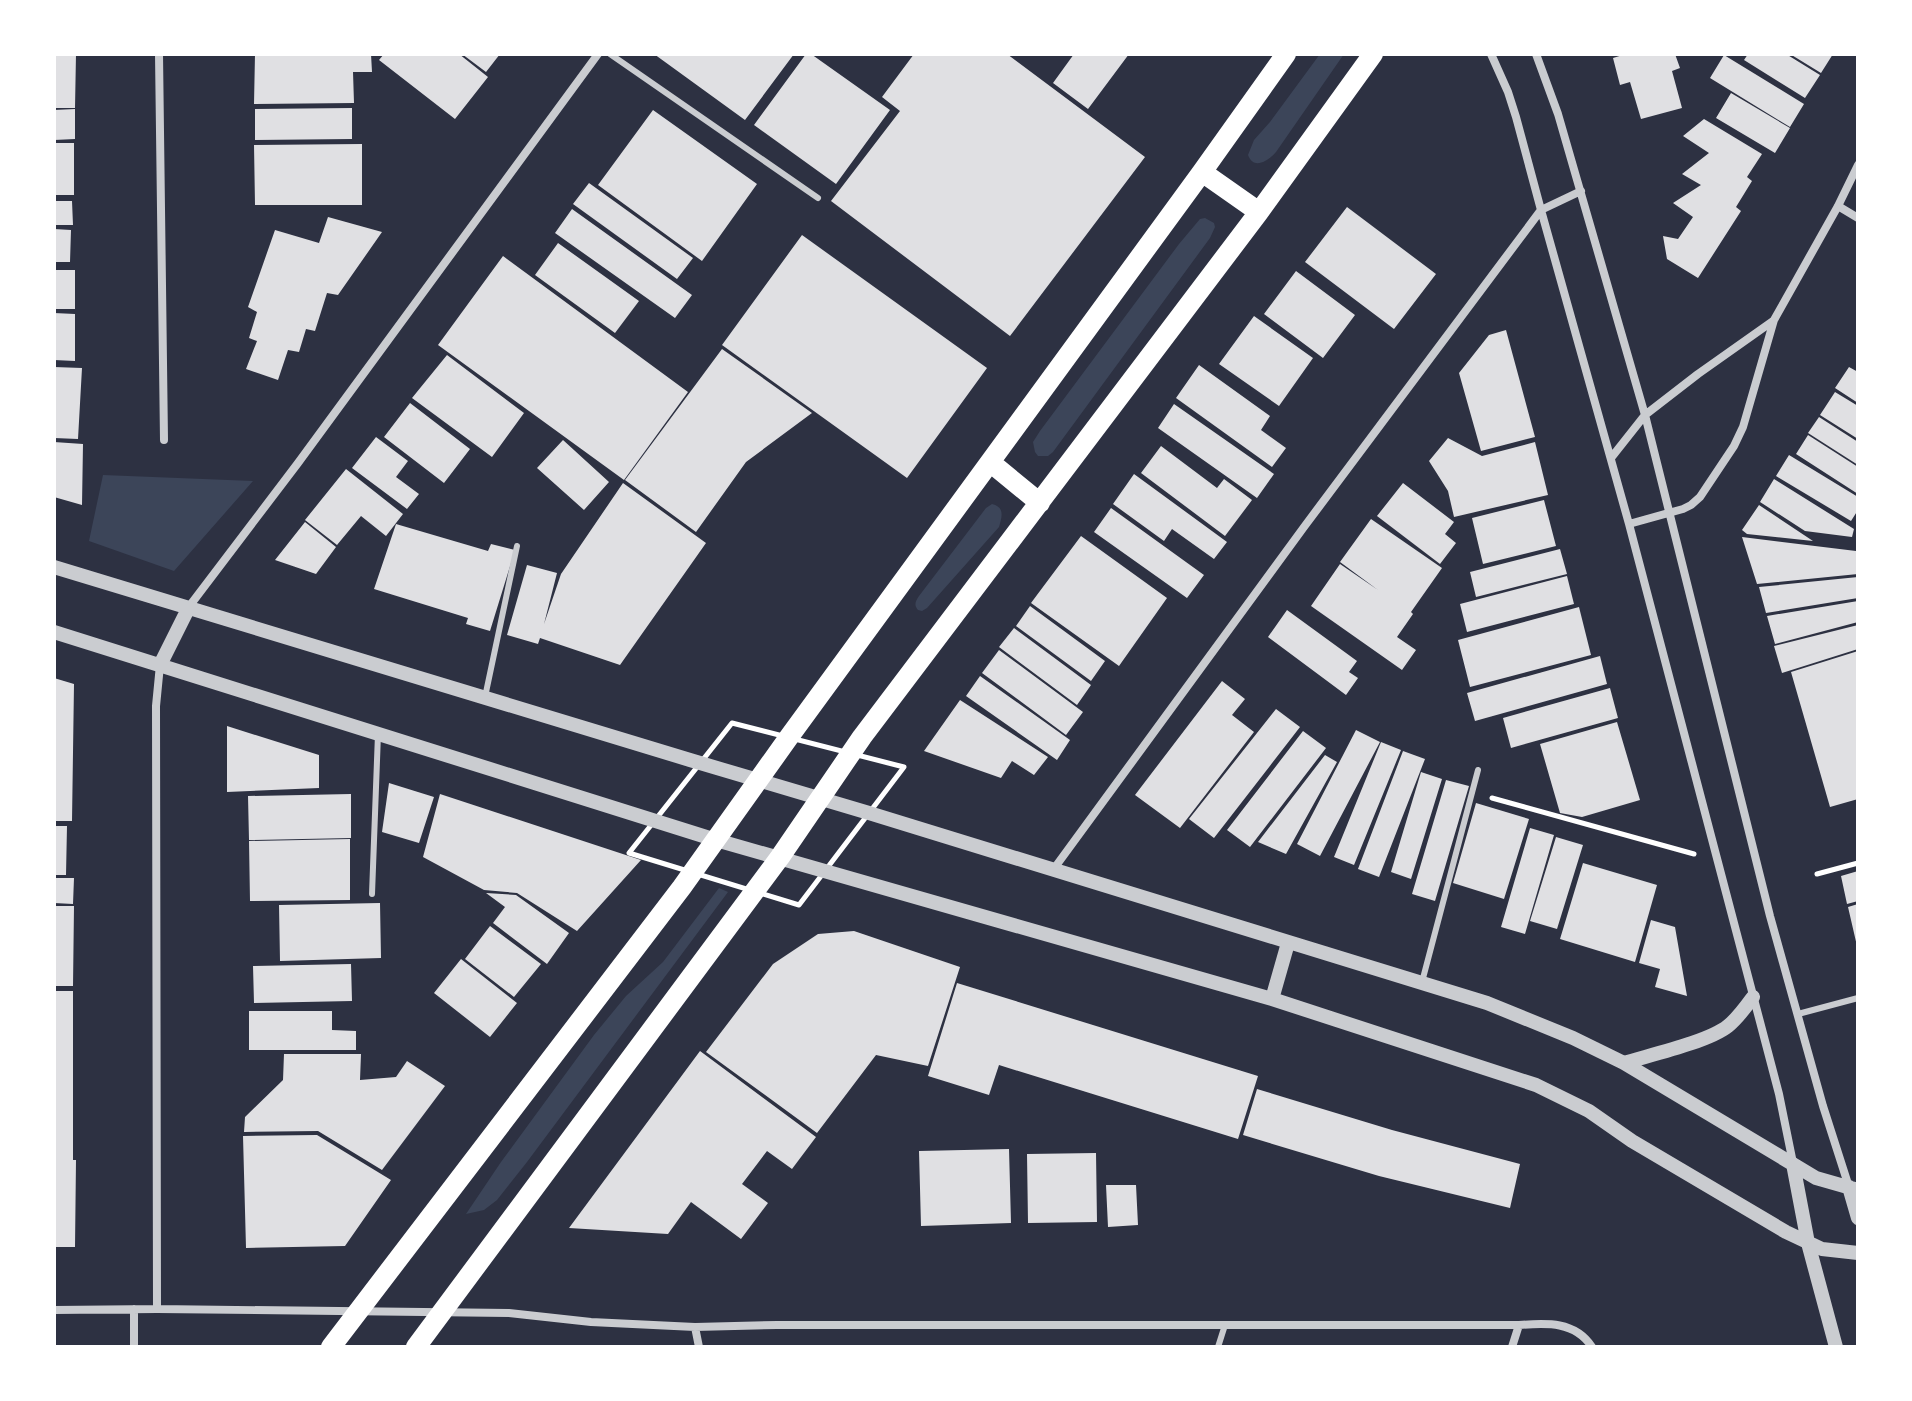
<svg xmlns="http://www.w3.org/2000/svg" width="1912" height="1401" viewBox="0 0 1912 1401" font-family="Overpass,sans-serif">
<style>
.green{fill:#3c4559}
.building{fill:#e0e0e3}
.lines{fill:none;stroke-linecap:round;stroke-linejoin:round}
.path{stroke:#fff;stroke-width:5}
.service{stroke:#caccd0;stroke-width:6}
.minor{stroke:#caccd0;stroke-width:8}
.tertiary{stroke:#caccd0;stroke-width:14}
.primary{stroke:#fff;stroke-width:20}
</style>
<rect width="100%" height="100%" fill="#2d3142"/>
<!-- green -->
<path class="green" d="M1320,54H1344L1276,152C1269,160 1254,171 1248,155L1254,140L1270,122Z
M1205,218L1214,223L1215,227L1210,238L1053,452L1048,456H1038L1035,452L1033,442L1040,431L1179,244L1200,219Z
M103,475L253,481L174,571L89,541Z
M992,504C1005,507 1002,517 999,527L927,608L922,611L918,610C914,605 915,602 919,596L986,508Z
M719,888L728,892L527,1162L497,1200L484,1210L466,1214L501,1162L594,1035L626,996L663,962Z"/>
<!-- building -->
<path class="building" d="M54,54H76L75,108H54Z
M255,54H371L372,72H353L354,103L254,104Z
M384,54H459L488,77L455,119L379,60Z
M462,54H500L486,72Z
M654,54H794L745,120Z
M806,54H811L890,110L836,184L754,125Z
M914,54H1007L1145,157L1010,336L831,201L900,111L882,97Z
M1074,54H1129L1088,109L1053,83Z
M1626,54H1675L1680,68L1672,71L1682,108L1641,119L1630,82L1620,85L1613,58Z
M1748,54H1786L1820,75L1805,98L1744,60Z
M1790,54H1833L1821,73Z
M1724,55L1804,104L1790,127L1710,78Z
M1731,93L1790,128L1775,153L1716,118Z
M352,108V139L255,140V109Z
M75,109V139L54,140V110Z
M653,110L757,184L702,261L598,185Z
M1704,119L1762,154L1747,177L1752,181L1736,207L1741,211L1698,278L1667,259L1663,236L1678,239L1693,217L1673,203L1701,185L1682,174L1709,153L1683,136Z
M54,143H74V195H54Z
M362,144V205H255L254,145Z
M589,183L693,258L677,279L573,204Z
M54,201H72L73,225H54Z
M1347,207L1436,274L1394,329L1305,262Z
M572,209L692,295L675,318L555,233Z
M328,217L382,232L338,295L327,293L315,331L306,329L299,352L288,350L278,380L246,369L257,341L249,338L257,312L248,307L275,230L319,243Z
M54,229L71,230L70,262H54Z
M802,235L987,368L907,478L722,345Z
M558,243L639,301L615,333L535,275Z
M503,256L688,392L624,480L438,345Z
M54,270H75V309H54Z
M1296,271L1355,315L1323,358L1264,314Z
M54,313L75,314V361L54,360Z
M1254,316L1313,358L1279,406L1219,364Z
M1506,330L1535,437L1481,451L1459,373L1489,335Z
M722,349L812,413L746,462L696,532L625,480Z
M447,355L524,413L492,457L412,398Z
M1199,365L1270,416L1261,430L1286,448L1272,467L1176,398Z
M54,367L82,368L78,439L54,438Z
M1849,367L1858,372V403L1835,388Z
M1835,392L1858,406V439L1820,415Z
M410,403L470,449L444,483L384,437Z
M1174,404L1274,474L1257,498L1158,428Z
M1819,417L1858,442V465L1808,433Z
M1808,435L1858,467V494L1796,454Z
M376,437L408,461L396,477L419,494L407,509L352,468Z
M1448,438L1482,456L1535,442L1548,495L1454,517L1448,491L1429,461Z
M563,440L609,482L584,510L537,468Z
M54,442L83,444L82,505L54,497Z
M1161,446L1217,488L1224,479L1252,500L1225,536L1141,473Z
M1789,455L1858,497V510L1851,521L1776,476Z
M346,469L403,514L386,536L361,516L337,545L305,520Z
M1134,474L1227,542L1214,559L1172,529L1164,541L1113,504Z
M1774,479L1854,529L1852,537L1805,531L1760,502Z
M623,483L706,543L620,665L540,638L538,644L507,635L527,565L557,573L544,624L561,574Z
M1403,483L1454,522L1445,534L1456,543L1440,564L1377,516Z
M1544,500L1556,546L1483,564L1472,518Z
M1759,505L1813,541L1747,534L1742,530Z
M1111,508L1204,575L1187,598L1094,532Z
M1371,519L1442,568L1411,612L1413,614L1397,637L1416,650L1402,670L1311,606L1340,564L1378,590L1340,562Z
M305,522L336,547L316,574L275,560Z
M396,524L488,551L491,544L515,550L490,631L466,624L468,618L374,589Z
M1081,536L1167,598L1119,666L1031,603Z
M1742,537L1856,551L1858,574L1757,584Z
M1560,549L1567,574L1476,597L1470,572Z
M1567,576L1574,604L1467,632L1460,604Z
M1858,577V598L1766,613L1759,587Z
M1858,601V622L1775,644L1767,616Z
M1030,606L1105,661L1091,681L1016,626Z
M1579,607L1591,655L1470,687L1458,640Z
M1287,610L1357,661L1349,672L1358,678L1346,695L1268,637Z
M1858,625V649L1782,673L1774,646Z
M1014,628L1091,685L1077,705L999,647Z
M999,650L1083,712L1066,735L982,673Z
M1858,651V799L1830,807L1791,672Z
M1600,656L1607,684L1475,721L1467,693Z
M980,676L1070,740L1057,760L966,696Z
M54,678L74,684L72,821H54Z
M1222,681L1245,699L1232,715L1254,732L1180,828L1135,795Z
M1610,688L1618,718L1511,748L1503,718Z
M960,700L1048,757L1034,775L1012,761L1001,778L924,751Z
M1276,709L1300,727L1214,838L1189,819Z
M1617,722L1640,800L1582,817L1560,813L1540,744Z
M227,726L319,755V788L227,792Z
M1356,730L1380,742L1320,856L1297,844Z
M1303,731L1326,748L1250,847L1227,830Z
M1381,742L1401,750L1354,865L1334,857Z
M1403,751L1425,759L1379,877L1358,869Z
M1325,755L1337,762L1286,854L1258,842Z
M1421,772L1442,779L1411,879L1391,872Z
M1446,780L1469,786L1435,901L1412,894Z
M389,783L434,797L419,843L382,832Z
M351,794V838L249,840L248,796Z
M440,794L641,860L577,931L517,893L484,890L423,857Z
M1476,803L1529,819L1504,899L1453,883Z
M54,826H67L66,875H54Z
M1530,828L1554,835L1525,934L1501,927Z
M1556,837L1583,845L1557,929L1530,921Z
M350,839V900L250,901L249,841Z
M1583,863L1657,885L1635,962L1560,939Z
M1858,871V901L1847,904L1841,876Z
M54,878H74L73,904L54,903Z
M486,893L516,895L569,933L547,964L493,923L505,907Z
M380,903L381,958L280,961L279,905Z
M1858,904V946H1857L1848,907Z
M54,906H74L73,986H54Z
M1651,920L1675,927L1687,996L1655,987L1660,969L1639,963Z
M490,926L541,964L514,997L465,959Z
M854,931L960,967L928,1066L876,1055L817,1133L706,1052L773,964L818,934Z
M461,959L517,1003L490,1037L434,993Z
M351,964L352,1001L254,1003L253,966Z
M957,983L1258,1076L1238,1139L999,1065L989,1095L928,1076Z
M54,991H73V1160H76L75,1247H54Z
M249,1011H332V1030L356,1031V1050H249Z
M700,1051L816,1137L792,1169L767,1151L742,1184L768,1203L741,1239L691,1202L668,1234L569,1228Z
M284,1054H361L360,1080L396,1077L407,1061L445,1086L382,1170L318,1131L244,1132L245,1117L283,1080Z
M1257,1089L1392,1130L1520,1164L1510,1208L1379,1176L1243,1135Z
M317,1135L391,1180L345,1246L246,1248L243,1136Z
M1009,1149L1011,1223L921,1226L919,1151Z
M1096,1153L1097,1222L1028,1223L1027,1154Z
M1106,1185H1136L1138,1225L1108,1227Z"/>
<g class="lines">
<!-- path -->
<path class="path" d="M732,723L904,767L799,905L629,853Z
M1492,798L1694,854
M1817,874L1858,863"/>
<!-- service -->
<path class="service" d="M610,54L818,198
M485,697L517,546
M372,894L378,734
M1422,982L1478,770
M1798,1014L1858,998
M1218,1347L1225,1325"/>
<!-- minor -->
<path class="minor" d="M159,54L164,440
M1491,54L1508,92L1516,117L1541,210L1629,524L1779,1094L1793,1163
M1536,54L1558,114L1645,415L1770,916L1823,1106L1849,1187
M1838,206L1858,218
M1611,458L1645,415L1698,374L1773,321
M1629,524L1683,509L1691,505L1700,497L1734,446L1743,427L1774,320L1838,206L1858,165
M188,608L298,463L598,54
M1053,870L1304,527L1541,210L1581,191
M134,1309V1347
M157,1309L156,706L160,665
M54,1310L157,1309L509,1313L591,1322L695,1327L777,1325H1519C1547,1323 1575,1321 1592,1347
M695,1327L699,1347
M1512,1347L1519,1325"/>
<!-- tertiary -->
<path class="tertiary" d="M54,567L690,760L869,813L1487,1003L1573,1038L1624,1063L1816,1178L1858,1190
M54,632L716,840L1272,999L1536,1085L1589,1111L1632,1141L1786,1232L1822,1249L1858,1253
M160,665L188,609
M1272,999L1288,943
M1624,1063C1650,1055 1708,1042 1728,1026C1738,1018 1745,1008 1753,997
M1793,1164L1808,1243L1836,1347
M1849,1187L1858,1218"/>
<!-- primary -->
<path class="primary" d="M1202,172L1259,212
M990,462L1040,503
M331,1347L682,887L789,737L1202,172L1286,54
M416,1347L780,857L862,737L1259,212L1373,54"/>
</g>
<!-- border -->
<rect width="1912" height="1401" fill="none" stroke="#ffffff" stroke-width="112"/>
</svg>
